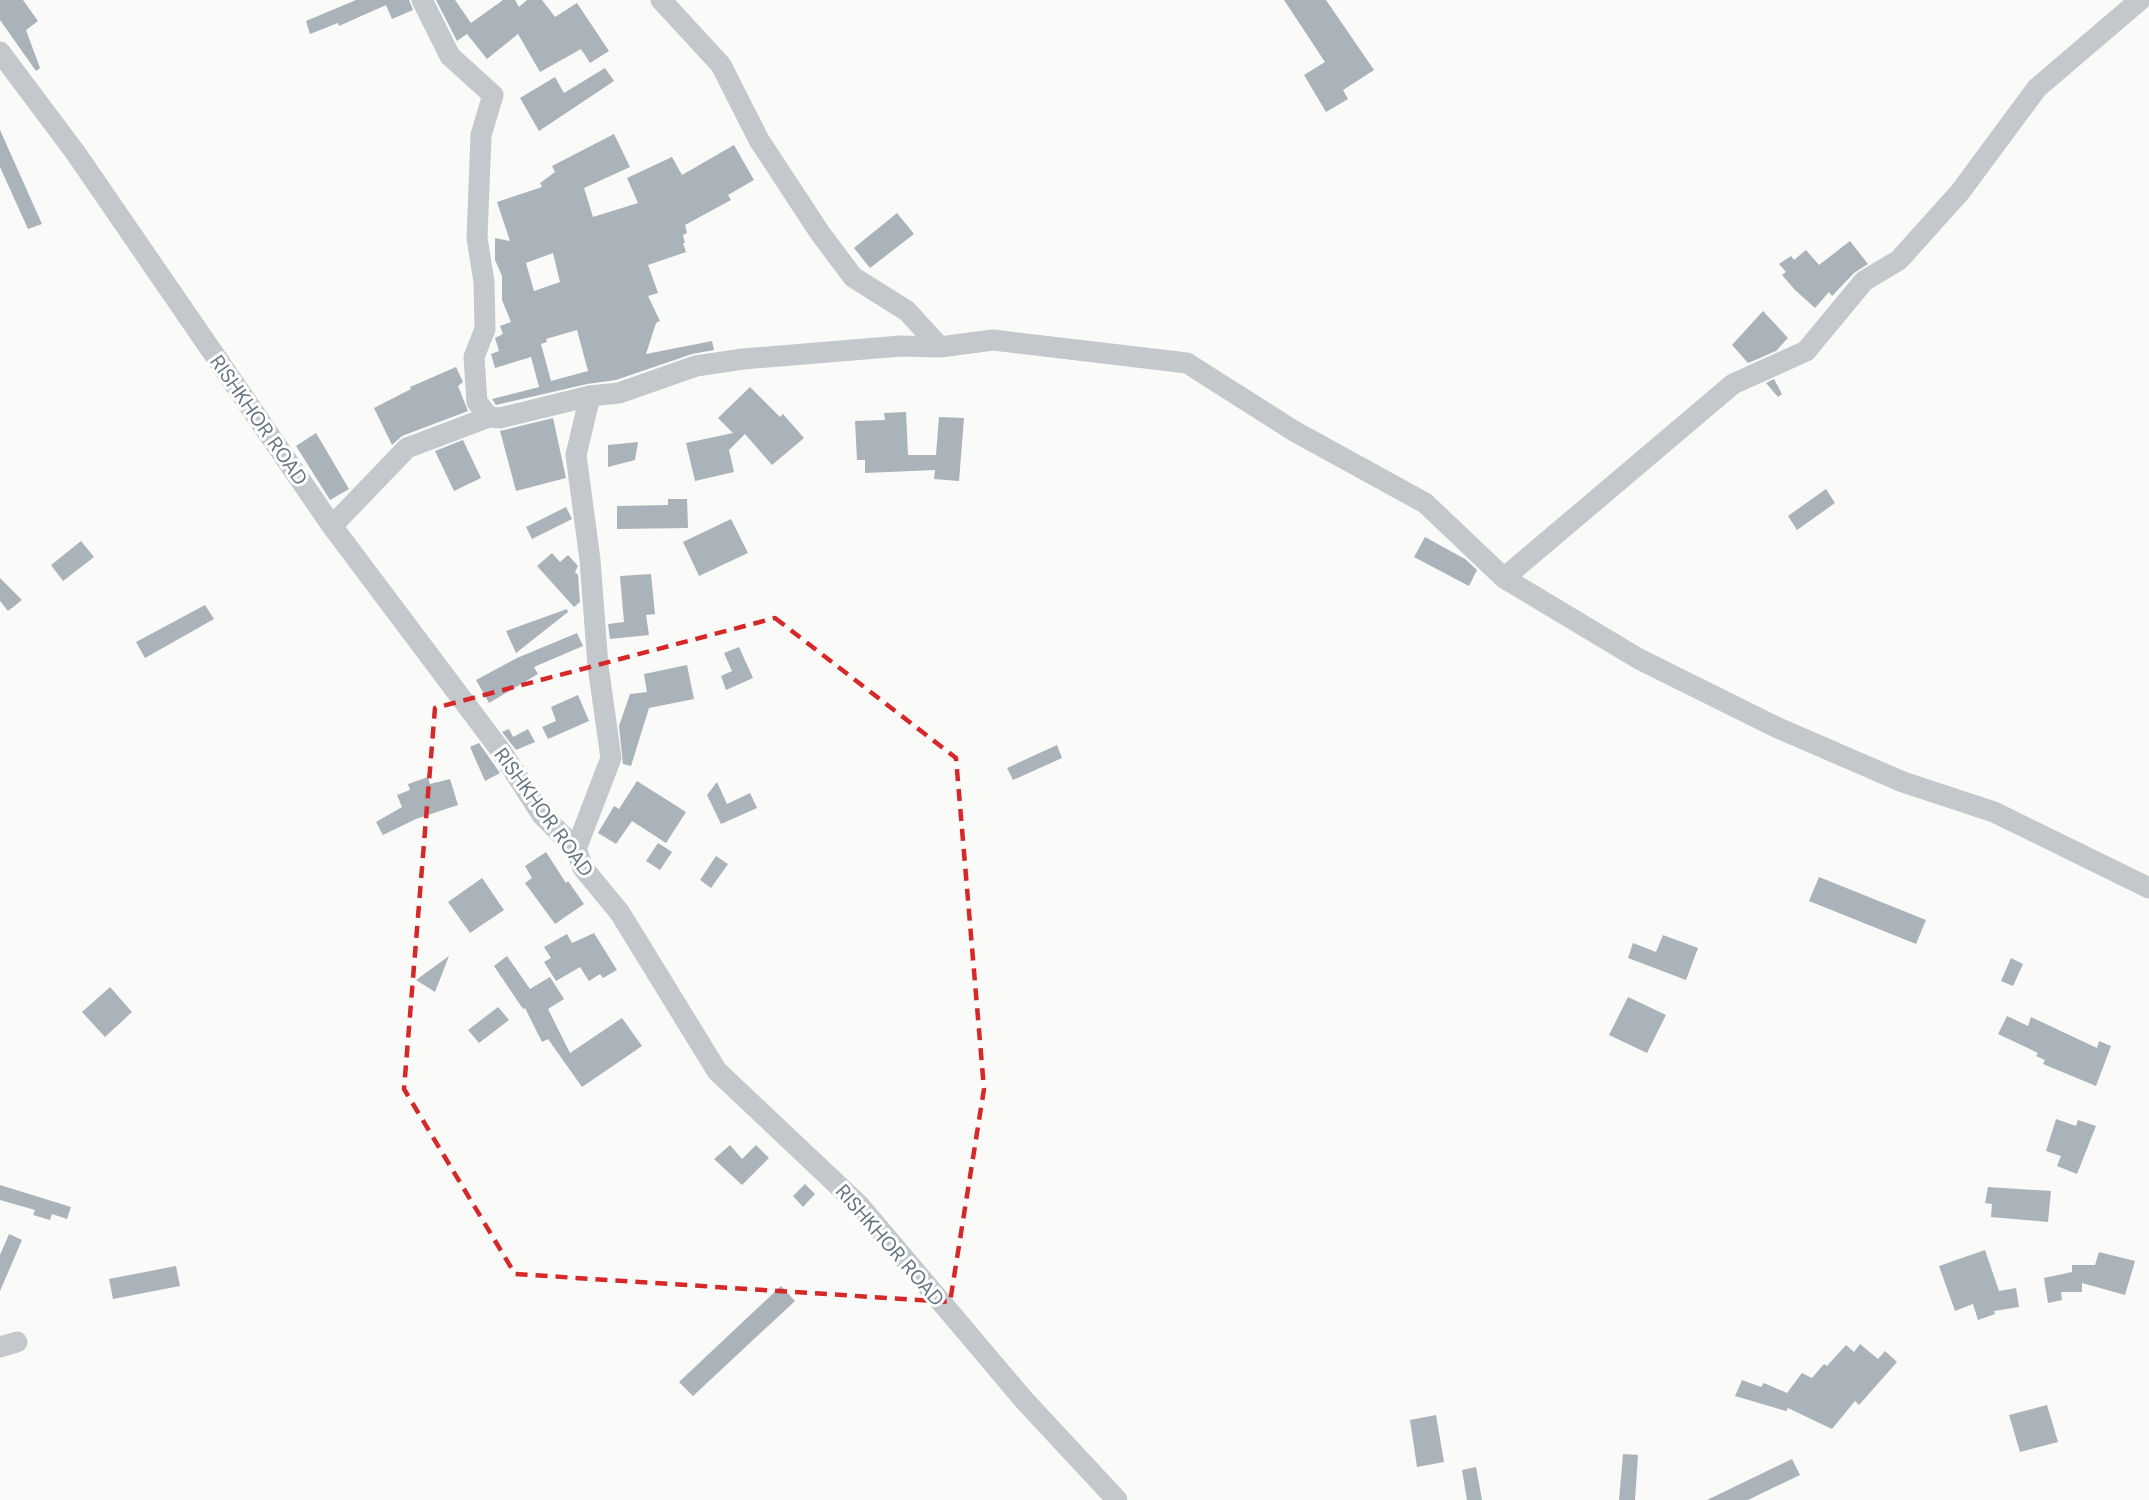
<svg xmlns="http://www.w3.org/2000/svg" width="2149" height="1500" viewBox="0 0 2149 1500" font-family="'DM Sans',sans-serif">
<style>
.building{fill:#aab3b9;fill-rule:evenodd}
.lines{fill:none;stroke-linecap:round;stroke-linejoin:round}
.minor{stroke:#c3c8cc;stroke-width:21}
.marked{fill:none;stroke:#d62828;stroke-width:4.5;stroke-dasharray:12 8;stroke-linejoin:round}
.labels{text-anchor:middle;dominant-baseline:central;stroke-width:6;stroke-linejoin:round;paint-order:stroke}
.street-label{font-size:20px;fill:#657683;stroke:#fff}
</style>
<rect width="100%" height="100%" fill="#fafaf8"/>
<!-- building -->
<path class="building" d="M0,0H23L38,21L26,30L40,68L36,71L0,20Z
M356,0H409L413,10L392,19L386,5L339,26L338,23L310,34L306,21Z
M436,0H455L471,23L503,0H515L519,7L527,0H542L555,17L577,3L609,51L590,63L581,49L540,72L518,34L487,59L467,34L457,41Z
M1284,0H1326L1374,70L1343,90L1348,99L1326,112L1304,75L1325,62Z
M605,68L614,81L539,131L520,98L555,77L564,93Z
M0,130L42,224L28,229L0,167Z
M614,134L630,167L584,188L593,217L638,203L627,178L672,157L682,175L734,145L754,180L728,195L731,200L685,225L687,233L683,235L685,243H683L686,252L648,265L658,293L648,296L660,321L656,323L646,354L712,341L714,350L692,354L616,380L587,384L496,405L492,399L539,387L531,357L495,368L491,354L499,351L495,338L503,334L500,326L511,322L502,300V276L495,260V238L510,241L497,202L542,187L540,183L555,172L552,166ZM553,253L560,282L534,291L526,263ZM577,330L588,371L551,381L541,344L547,342L546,339Z
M897,213L914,234L870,268L854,248Z
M1850,241L1868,264L1854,273L1832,296L1829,292L1815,308L1795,290L1782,275L1786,272L1779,264L1791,256L1794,260L1806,250L1819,265Z
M1763,311L1788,338L1776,351L1748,363L1732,345Z
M456,367L463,382L458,386L468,411L402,436L392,445L374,408L411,389L410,387Z
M1774,379L1782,394L1778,397L1766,383Z
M750,387L780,417L783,414L804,438L772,465L745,434L729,450L734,472L695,481L686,443L733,433L718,418Z
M906,412L908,455H936L939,417L964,418L959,481L934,479L935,470L865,473V460H857L855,421L885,420L884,413Z
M553,418L566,478L516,491L500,431Z
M316,433L349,489L330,500L296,446Z
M463,440L481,478L454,491L435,451Z
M638,442L635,460L608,467V445Z
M1826,489L1835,503L1797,530L1788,516Z
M668,499H687L688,528L617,529V506L668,505Z
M566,507L572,519L532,539L526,527Z
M731,519L748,553L699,576L683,542Z
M1425,537L1465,559L1477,570L1469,586L1414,557Z
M81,541L94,557L63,581L51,565Z
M552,553L560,562L568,555L578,566L575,572L578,575L580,602L574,607L537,566Z
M651,574L655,614L646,615L649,635L610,639L608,624L624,622L620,576Z
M0,578L22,600L8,611L0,601Z
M205,605L214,619L145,658L136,642Z
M567,609L568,612L516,653L506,631Z
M577,633L583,646L534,667L538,674L489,703L476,680L517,658Z
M739,647L753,678L726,690L721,676L732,671L724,653Z
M687,665L694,699L649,708L631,766L623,764L619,726L630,694L647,692L644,674Z
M578,695L589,721L548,739L542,727L556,721L551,707Z
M509,729L513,737L528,729L535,742L516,750L502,732Z
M479,743L500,773L485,781L470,747Z
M1057,745L1062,758L1013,780L1007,768Z
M428,777L430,784L450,779L458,805L416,819L383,835L376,822L402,807L397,795L410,790L408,784Z
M637,781L686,812L666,843L632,821L616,844L598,833L614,806L619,809Z
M717,782L727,804L750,793L757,808L721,824L707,795Z
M658,843L672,852L660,870L646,861Z
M546,852L566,883L568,881L584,904L555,924L525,883L532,878L525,866Z
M716,856L728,864L711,888L700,880Z
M1819,877L1926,920L1916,944L1809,901Z
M482,878L504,910L470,933L448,902Z
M594,933L617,970L603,978L600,974L589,981L580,967L556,981L544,962L551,958L544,947L567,934L572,943Z
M1663,935L1698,948L1686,980L1628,958L1633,943L1656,952Z
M449,956L435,992L416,980Z
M507,956L530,989L550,977L564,999L548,1009L570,1053L622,1018L642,1046L582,1087L548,1039L542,1042L525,1008L523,1009L494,966Z
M2011,958L2023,964L2013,986L2001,981Z
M110,987L132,1012L105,1037L82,1012Z
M1628,997L1666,1015L1647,1053L1609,1035Z
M498,1007L509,1020L479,1043L468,1030Z
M2007,1016L2028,1026L2031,1017L2097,1048L2099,1041L2111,1046L2096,1086L2043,1064L2045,1060L2036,1056L2038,1053L1998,1034Z
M2056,1119L2076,1126L2078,1120L2096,1126L2077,1174L2057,1166L2061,1156L2046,1151Z
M730,1145L742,1159L756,1145L769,1158L742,1185L714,1159Z
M805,1184L815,1194L803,1207L793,1196Z
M0,1185L71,1207L67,1219L52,1214L50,1220L33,1215L35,1210L0,1200Z
M1988,1187L2051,1191L2048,1222L1991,1217L1992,1204L1985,1203Z
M9,1234L22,1240L0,1291V1255Z
M1985,1250L1999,1291L2016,1288L2019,1307L1994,1311L1995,1314L1978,1320L1973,1304L1955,1311L1939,1266Z
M2099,1252L2135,1261L2125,1295L2082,1283V1292H2061L2062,1300L2048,1303L2044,1278L2072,1272V1265H2095Z
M176,1266L180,1286L113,1299L109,1279Z
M781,1286L795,1301L693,1396L679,1382Z
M1860,1344L1878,1359L1885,1351L1897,1362L1859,1405L1855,1401L1832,1429L1788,1408L1786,1411L1735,1396L1742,1380L1761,1387L1764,1383L1787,1393L1802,1373L1812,1378L1824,1364L1827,1366L1846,1345L1854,1352Z
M2047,1405L2058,1442L2020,1452L2009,1415Z
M1436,1415L1444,1462L1417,1467L1410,1420Z
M1623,1454L1638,1455L1635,1500H1619Z
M1792,1459L1800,1475L1748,1500H1707Z
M1476,1467L1482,1500H1467L1462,1470Z"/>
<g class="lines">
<!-- minor -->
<path class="minor" d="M422,0L450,56L493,95L481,135L477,238L484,282L485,329L474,357L477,402L489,417
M661,0L721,65L759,140L820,233L853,277L907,311L940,347
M2140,0L2037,88L1960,192L1899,260L1864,281L1806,351L1733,384L1504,578L1639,659L1778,728L1903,782L1994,812L2149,888
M0,52L75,152L332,526L501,751L542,815L576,849L583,868L620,913L717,1071L860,1206L1024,1400L1117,1500
M332,526L407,448L489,417L500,418L590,396L619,393L696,366L743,359L901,346L940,347L993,340L1187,363L1294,431L1425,503L1504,578
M576,849L611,758L598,666L590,560L576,455L590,396
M0,1347L17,1342"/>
</g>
<!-- marked area -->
<path class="marked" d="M775,618L956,758L984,1089L950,1302L515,1274L404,1089L435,708Z"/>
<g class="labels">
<!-- street labels -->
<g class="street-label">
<text transform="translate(259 420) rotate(55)">RISHKHOR ROAD</text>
<text transform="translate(544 812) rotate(54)">RISHKHOR ROAD</text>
<text transform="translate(890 1245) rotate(49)">RISHKHOR ROAD</text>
</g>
</g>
</svg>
